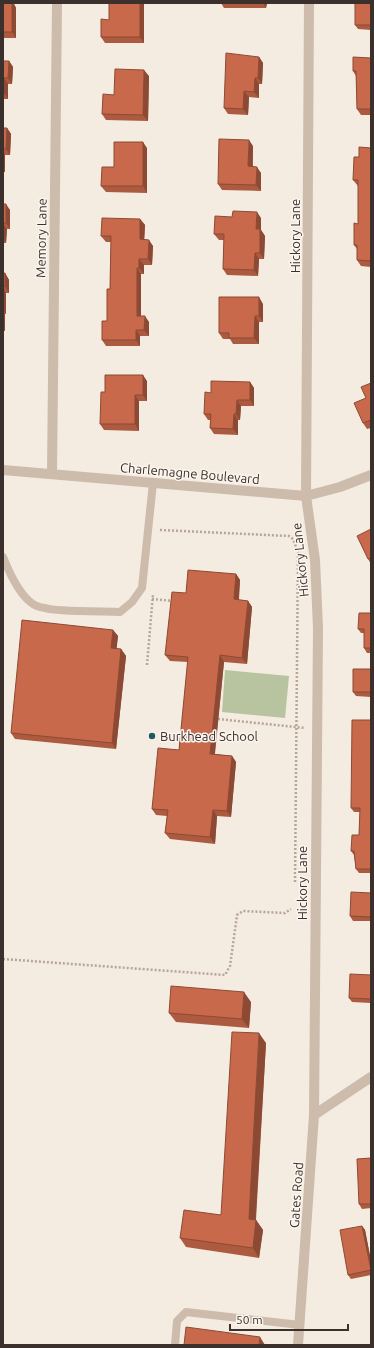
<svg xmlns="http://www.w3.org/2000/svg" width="374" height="1348" viewBox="0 0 374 1348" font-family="Ubuntu,sans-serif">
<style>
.green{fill:#b8c4a0}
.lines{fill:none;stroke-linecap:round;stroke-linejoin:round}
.path{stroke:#b9a596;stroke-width:2.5;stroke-dasharray:2 2;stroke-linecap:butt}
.lane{stroke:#cdbbac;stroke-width:8}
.street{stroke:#cdbbac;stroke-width:10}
.wall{fill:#ac5a40}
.shaded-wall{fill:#8c4a34}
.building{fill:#c8694b;stroke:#8c4a34}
.poi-dot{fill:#1f5a5e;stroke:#fbf5ee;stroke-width:1.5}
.labels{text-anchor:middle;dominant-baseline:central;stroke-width:3;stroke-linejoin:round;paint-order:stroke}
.street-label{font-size:13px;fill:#3b302b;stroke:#fbf5ee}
.poi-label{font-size:13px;fill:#3b302b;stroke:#fbf5ee;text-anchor:start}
</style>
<rect width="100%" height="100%" fill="#f4ebe1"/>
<!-- green -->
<path class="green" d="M225,670L289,676L285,718L222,712Z"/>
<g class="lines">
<!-- path -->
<path class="path" d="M160,530L289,536L293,539L298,552L295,882
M152,599L173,601
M147,665L153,594
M218,719L305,728
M3,959L225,975L230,966L237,915L243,911L285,913L291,909"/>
<!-- lane -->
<path class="lane" d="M3,557C9,572 19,595 33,604C46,613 101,611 120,612L132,602L142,588L153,483
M175,1345L177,1321L186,1312L300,1325"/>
<!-- street -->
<path class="street" d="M309,3L306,496L315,560L318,628L314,1115
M3,470L306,496L340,487L371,475
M52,474L57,3
M298,1345L314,1115L371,1077"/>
</g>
<!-- wall -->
<path class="wall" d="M3,3H14V4L16,8V38H3Z
M221,3H267L266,8H224Z
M371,3V30L358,29L355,25Z
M144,4V43H105L101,37L109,20Z
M259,57L263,63L262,84H259V98L249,97L248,115L228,114L224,108Z
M371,58V115H361L357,109L356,76L353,71Z
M3,61H9L13,67L12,84H8V99H3Z
M149,76L148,121L106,120L102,114Z
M3,128H7L11,134L10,155H5V172H3Z
M253,146V167L261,173V191L222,190L218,184Z
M147,148V193L106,192L101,186L114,167Z
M371,148V267L361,266L357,260V249L354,245L358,224V186L353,180L359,157Z
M3,204L10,210V229H7L6,243H3Z
M232,217L261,218V230L265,236L264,259H259L258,276L227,275L223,269L224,240H219L214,234Z
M140,219L145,225L144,239L153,246L152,265H144V274H141V316L149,322V336H140V346H106L102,340L107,321L110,289L111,242H106L101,236Z
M3,273H5L9,280V293H6V314H5V331H3Z
M263,304V322H259V344H233L230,339H223L219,333Z
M147,381V401H139V431L104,430L100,424L105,392Z
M250,382L254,388V406H241L240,420H238V435L214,434L210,428V420H208L204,414L211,393Z
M371,383V428L367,429L363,423L366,398Z
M371,529V564L368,559Z
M236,574L240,580L239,600L248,601L252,607L247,664L224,662L215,754L232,756L236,762L231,817L217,816L215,844L170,839L165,833L167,816L156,815L152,809L179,750L188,662L170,661L165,655Z
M371,613V653H367L364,648V633H361L358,629Z
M113,630L118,636L116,649H121L126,656L116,749L15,739L11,733Z
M371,669V697L356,696L353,692Z
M371,720V873H359L356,869L354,855L351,851L359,835L360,812H354L351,808Z
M371,893V921H353L350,916Z
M371,975V1003L352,1002L349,998Z
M251,1002L249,1028L176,1022L169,1013Z
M266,1043L256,1220L263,1230L259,1258L186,1247L180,1238L221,1215Z
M371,1158V1208L362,1209L359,1204Z
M362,1226L365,1230L371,1261V1275L351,1279L348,1275Z"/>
<!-- shaded-wall -->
<path class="shaded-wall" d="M11,3H14V4L16,8V38L12,32Z
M140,3H144V43L140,37Z
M263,3H267L266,8Z
M259,57L263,63L262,84L258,78Z
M9,61L13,67L12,84L8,78Z
M144,70L149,76L148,121L143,115Z
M4,78L8,84V99L4,93Z
M255,78L259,84V98L254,92Z
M244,91L249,97L248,115L243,109Z
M7,128L11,134L10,155L6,149Z
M249,140L253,146L252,172L248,166Z
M143,142L147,148V193L143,186Z
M3,151L5,155V172L3,169Z
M257,167L261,173V191L256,185Z
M6,204L10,210V229L6,223Z
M257,212L261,218V230L265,236L264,259L260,253L256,229Z
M140,219L145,225L144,245L140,239Z
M3,224L7,229L6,243L3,238Z
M149,240L153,246L152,265L148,259Z
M255,253L259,259L258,276L254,270Z
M139,259L144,265V274L139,268Z
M137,268L141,274V322L137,316Z
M5,273L9,280V293L5,286Z
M3,288L6,293V314L3,310Z
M259,297L263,304V322L259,316Z
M3,312L5,314V331L3,329Z
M145,316L149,322V336L144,330Z
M255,316L259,322V344L254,338Z
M136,330L140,336V346L136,340Z
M3,373L4,376V393L3,392Z
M143,375L147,381V401L143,395Z
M250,382L254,388V406L250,400Z
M135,395L139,401V431L135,424Z
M237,400L241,406L240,420L236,414Z
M234,414L238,420V435L233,429Z
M236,574L240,580L238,606L234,599Z
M248,601L252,607L247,664L242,658Z
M113,630L118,636L116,655L111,648Z
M121,649L126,656L116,749L112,743Z
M220,655L224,662L214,760L210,754Z
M232,756L236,762L231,817L227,811Z
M213,810L217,816L215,844L210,837Z
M244,992L251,1002L249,1028L242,1019Z
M259,1033L266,1043L255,1228L249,1219Z
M256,1220L263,1230L259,1258L253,1248Z
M362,1226L365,1230L371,1261V1271Z
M260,1337L265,1345H259Z"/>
<!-- building -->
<path class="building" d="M3,3H12V32H3Z
M109,3H140V37H101V19L109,20Z
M355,3H371V25H355Z
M226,53L259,57L258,78H255L254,92L244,91L243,109L224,108Z
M353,57L371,58V109H357L356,71H353Z
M3,61H9L8,78H4V93H3Z
M115,69L144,70L143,115L102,114L103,94L114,95Z
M3,128H7L6,149H3Z
M219,139L249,140L248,166L257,167L256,185L218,184Z
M114,142H143V186H101L102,167H114Z
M359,147L371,148V261L357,260V245H354V223L358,224V180H353L354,157H359Z
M3,204H6V223H3Z
M233,211L257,212L256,229H260V253H255L254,270L223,269L224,234H214L215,216L232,217Z
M102,218L140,219V239L149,240L148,259H139V268H137V316H145L144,330H136V340H102V321H107V289H110L111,236H101Z
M3,273H5V286H3Z
M219,297H259V316H255L254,338H229V333H219Z
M105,375H143V395H135V424H100L101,392H105Z
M211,381L250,382V400H237L236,414H234L233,429L210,428L211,414H204L205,392L211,393Z
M371,383V420L363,423L354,403L366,398L361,387Z
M371,529V558L368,559L357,536Z
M188,570L236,574L234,599L248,601L242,658L220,655L210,754L232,756L227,811L213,810L210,837L165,833L168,810L152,809L158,748L179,750L188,657L165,655L172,592L186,593Z
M359,613H371V648H364V629H358Z
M22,620L113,630L111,648L121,649L112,743L11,733Z
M353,669H371V692H353Z
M352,720H371V869H356L354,851H351L352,835H359L360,808H351Z
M351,892L371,893V917L350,916Z
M350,974L371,975V999L349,998Z
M171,986L244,992L242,1019L169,1013Z
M232,1032L259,1033L249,1219L256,1220L253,1248L180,1238L184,1210L221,1215Z
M371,1158V1204H359L357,1159Z
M362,1226L371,1270L348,1275L340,1230Z
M186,1327L260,1337L259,1345H184Z"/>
<!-- markers -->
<circle class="poi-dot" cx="152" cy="736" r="4"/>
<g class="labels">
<!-- street labels -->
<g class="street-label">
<text transform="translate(295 236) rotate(-90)">Hickory Lane</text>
<text transform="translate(41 238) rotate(-89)">Memory Lane</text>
<text transform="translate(190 473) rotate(5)">Charlemagne Boulevard</text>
<text transform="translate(300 560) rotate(-96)">Hickory Lane</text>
<text transform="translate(302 883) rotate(-90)">Hickory Lane</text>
<text transform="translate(296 1195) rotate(-86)">Gates Road</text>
</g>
<!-- poi labels -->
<g class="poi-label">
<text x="160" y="736">Burkhead School</text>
</g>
</g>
<!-- border -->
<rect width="374" height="1348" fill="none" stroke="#3b302b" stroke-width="8"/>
<!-- scale -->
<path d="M230 1324v6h118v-6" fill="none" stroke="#3b302b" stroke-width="2"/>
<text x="236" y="1324" font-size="12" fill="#3b302b" stroke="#fbf5ee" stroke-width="3" paint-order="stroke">50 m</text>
</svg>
